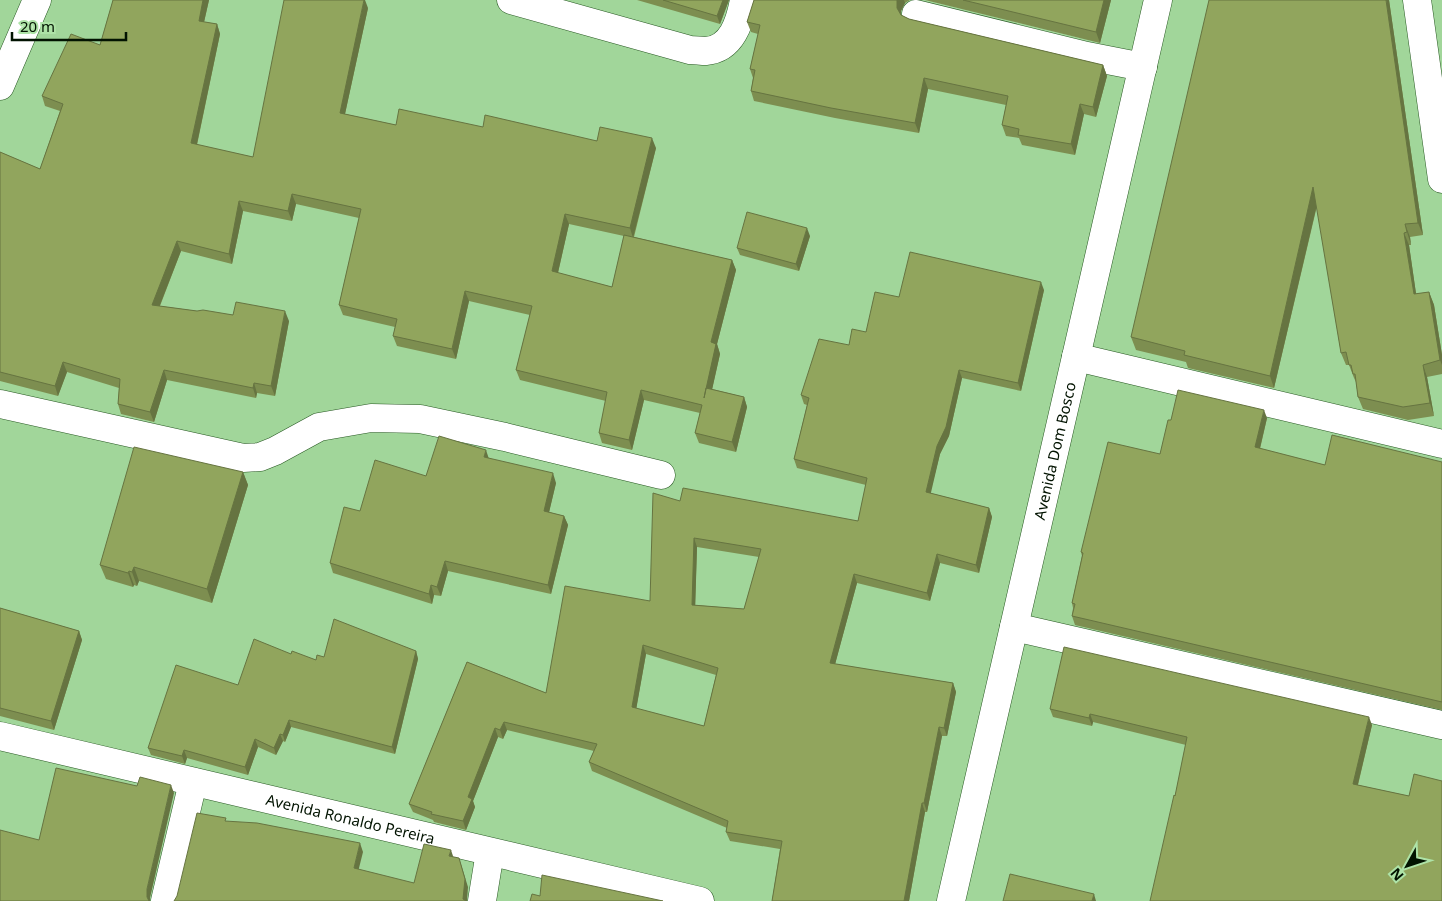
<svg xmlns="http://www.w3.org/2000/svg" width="1442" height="901" viewBox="0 0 1442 901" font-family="'Noto Sans',sans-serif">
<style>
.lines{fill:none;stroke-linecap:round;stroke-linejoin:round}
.street-casing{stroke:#285923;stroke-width:29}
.secondary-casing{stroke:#285923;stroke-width:29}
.street{stroke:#fff;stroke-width:28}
.secondary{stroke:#fff;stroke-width:28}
.wall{fill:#7d8e50;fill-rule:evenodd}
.shaded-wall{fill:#667441}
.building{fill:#91a55d;stroke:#667441;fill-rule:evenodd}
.labels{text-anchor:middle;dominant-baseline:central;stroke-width:5;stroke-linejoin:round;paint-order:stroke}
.street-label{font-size:15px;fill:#021301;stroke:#aee3a7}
</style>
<rect width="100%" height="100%" fill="#a1d69a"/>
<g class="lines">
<!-- street casing -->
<g class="street-casing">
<path id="street" d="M511,0L690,50C695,50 701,51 706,51C732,49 740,22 744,0
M1417,0L1442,179
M916,14L1087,56L1143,67
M0,86L37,0
M1076,357L1442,444
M0,404L243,458L260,457L275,451L319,427L371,418L420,419L505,437L661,475
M1014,627L1442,725
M165,901L193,782
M482,901L490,852"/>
</g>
<!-- secondary casing -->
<g class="secondary-casing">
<g id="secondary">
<path id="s1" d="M0,736L700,901"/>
<path id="s2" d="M951,901L1158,0"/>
</g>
</g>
<!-- street -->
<use href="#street" class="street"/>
<!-- secondary -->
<use href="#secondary" class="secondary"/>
</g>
<!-- wall -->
<path class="wall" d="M113,0H209L204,22L217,24L220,34L197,145L253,157L368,8L345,114L396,125L483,127L656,148L634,237L732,260L736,270L717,344L720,354L712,389L744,397L747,407L736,452L699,443L695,433L700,413L644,400L632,450L602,443L599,433L606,401L520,380L516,370L530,315L469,301L456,359L397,346L393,336L395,327L343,315L339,305L359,218L296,204L292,221L243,211L232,264L181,251L160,306L197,311L289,321L275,396L257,393L256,398L167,380L154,422L121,414L118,404L119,388L67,372L58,396L0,381V152L40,169L60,111L45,106L42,96L100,45ZM569,224L624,236L612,287L558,273Z
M637,0H729L720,24Z
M754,0H910L905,3L901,11V15L909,19L1103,65L1107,76L1096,117L1084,114L1075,155L1022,145L1019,138L1006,136L1002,125L1006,105L928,89L919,133L835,118L754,101L751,91L753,78L750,69L758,34L751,32L747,22Z
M925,0H1111L1100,43Z
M1389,0L1423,235L1410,237L1411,245H1409L1416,294L1429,292L1434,305L1442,355V374L1427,377L1434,416L1408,420L1363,409L1358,397L1356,382L1354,378L1349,365H1346L1341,353L1317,206L1274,388L1188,368L1186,362L1136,350L1131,337Z
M810,236L799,271L740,255L737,248Z
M1044,290L1021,391L962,378L949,436L940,454L930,493L989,508L992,517L979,573L940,563L930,601L857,583L835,664L953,683L956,692L947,736H942L927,812H925L909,901H772L780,849L730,841L726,832L727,828L592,771L589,762L594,751L507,730L503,739L498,737L473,801L475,807L466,830L434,822L433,820L413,812L409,804L467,662L546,693L650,601L680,501L858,521L866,485L797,468L794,459L807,405L804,404L801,395L849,345L866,332L899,297ZM697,547L759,557L744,609L695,605ZM646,654L716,675L704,726L636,709Z
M1267,418L1260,449L1325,465L1442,462V710L1075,625L1072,616L1073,608L1072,603L1082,556L1081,552L1160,454L1171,420Z
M489,458L556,483L549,512L564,516L568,525L551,594L448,571L441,596L434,595L432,604L333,573L330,563L360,511L426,476Z
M243,472L248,485L212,603L139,581L137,586L134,585L133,587L106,579L100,565Z
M0,608L79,631L82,640L54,730L0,716Z
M416,651L418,659L395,754L291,727L285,742L283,741L276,755L258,747L248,775L187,758L185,764L151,755L148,748L238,685L291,654L316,660L324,657Z
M1050,709L1372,725L1358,785L1409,796L1442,901L1175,796L1186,745L1093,722L1092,726L1053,717Z"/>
<!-- shaded-wall -->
<path class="shaded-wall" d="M203,0H209L202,31L199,21Z
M364,0H365L368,8L343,123L340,113Z
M723,0H729L720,24L717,16Z
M897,0H904L905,3L901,11V19L897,8Z
M1104,0H1111L1100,43L1096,32Z
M1386,0H1389L1423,235L1418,223Z
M217,24L220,34L195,153L191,143Z
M1103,65L1107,76L1096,117L1093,107Z
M924,78L928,89L919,133L915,123Z
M1080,104L1084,114L1075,155L1071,144Z
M652,138L656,148L633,238L630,228Z
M1313,187L1318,200L1274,388L1270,376Z
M292,194L296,204L292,221L288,211Z
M239,201L243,211L232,264L229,254Z
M565,214L569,224L556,281L552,271Z
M1405,224L1410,237L1411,245L1407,232Z
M807,228L810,236L799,271L796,264Z
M1404,233L1409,245L1418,307L1414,294Z
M177,241L181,251L156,315L152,305Z
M732,260L736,270L717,344L720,354L708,408L704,398L711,342Z
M1041,282L1044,290L1021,391L1018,383Z
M465,291L469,301L456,359L452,349Z
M1429,292L1434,305L1442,355V365L1440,360Z
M285,311L289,321L275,396L271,386Z
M63,362L67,372L58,396L55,386Z
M1423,365L1427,377L1434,416L1430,403Z
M164,370L167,380L154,422L150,412Z
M959,370L962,378L949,436L940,454L929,501L926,492L937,446Z
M254,383L257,393L256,398L253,388Z
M641,390L644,400L632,450L629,440Z
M744,397L747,407L736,452L732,442Z
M1264,410L1267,418L1258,456L1255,447Z
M486,450L489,459L484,457Z
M243,472L248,485L212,603L207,589Z
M553,473L556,483L547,521L544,511Z
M989,508L992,517L979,573L976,565Z
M564,516L568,525L551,594L548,585Z
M694,538L697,547L695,614L692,605Z
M937,554L940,563L930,601L927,593Z
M445,561L448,571L441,596L437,587Z
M134,567L139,581L137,586L132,572Z
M129,571L134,585L133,587L128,573Z
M854,574L857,583L833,672L830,663Z
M431,585L434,595L432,604L429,594Z
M79,631L82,640L54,730L51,721Z
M643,645L646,654L635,716L632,707Z
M416,651L418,659L395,754L392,747Z
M953,683L956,692L947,736L944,728Z
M1090,714L1093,722L1092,726L1089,718Z
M1369,717L1372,725L1356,792L1353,784Z
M289,720L291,727L285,742L283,735Z
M504,722L507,730L503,739L500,730Z
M939,727L942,736L927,812L924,803Z
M495,728L498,737L473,801L475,807L466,830L463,821L468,797Z
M280,734L283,741L276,755L274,748Z
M255,739L258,747L248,775L245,767Z
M184,750L187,758L185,764L182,756Z
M171,785L174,793L150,898V901H148L147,897V889Z
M922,803L925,812L909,901H904Z
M360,843L363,852L357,876L354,868Z
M451,850L454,859L449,856Z
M459,858L468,887L467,901H464L463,899Z
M1094,894L1096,901H1092Z"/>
<!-- building -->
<path class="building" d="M113,0H203L199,21L217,24L191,143L253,157L284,0H364L340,113L396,125L399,109L483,127L485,115L597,141L600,127L652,138L630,228L565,214L552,271L612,287L624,235L732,260L711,342L716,344L704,398L706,388L744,397L732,442L695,433L702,405L641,390L629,440L599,433L607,392L516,370L532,306L465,291L452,349L393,336L397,319L339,305L361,209L292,194L288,211L239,201L229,254L177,241L152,305L197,311L203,310L233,315L236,302L285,311L271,386L254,383L253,388L164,370L150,412L118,404L120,379L63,362L55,386L0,372V152L40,169L63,104L42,96L71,34L100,45Z
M663,0H723L717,16Z
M754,0H897V8L901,15L909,19L1103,65L1093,107L1080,104L1071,144L1018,135L1019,129L1002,125L1008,96L924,78L915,123L831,108L751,91L755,70L750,69L760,25L747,22Z
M963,0H1104L1096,32Z
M1209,0H1386L1418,223L1405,224L1407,232L1404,233L1414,294L1429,292L1440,360L1423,365L1430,403L1403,407L1358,397L1355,374H1353L1351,365H1349L1346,352L1341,353L1313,187L1270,376L1184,355L1185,351L1131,337Z
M747,212L807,228L796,264L737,248Z
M910,252L1041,282L1018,383L959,370L946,427L937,446L926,492L989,508L976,565L937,554L927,593L854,574L830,663L953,683L944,728L939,727L924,803H922L904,901H772L782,841L726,832L728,821L589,762L597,744L504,722L500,730L495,728L468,797L472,799L463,821L431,814L432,812L409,804L467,662L546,693L565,586L650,601L653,493L680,501L683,488L858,521L867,478L794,459L809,398L801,395L819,339L849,345L852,329L866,332L875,292L899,297ZM694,538L761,549L744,609L692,605ZM643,645L718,668L704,726L632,707Z
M1178,390L1264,410L1255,447L1325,465L1332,435L1442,462V702L1072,616L1075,604L1072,603L1083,553L1081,552L1108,442L1160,454L1168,420H1171Z
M439,436L486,450L484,457L553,473L544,511L564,516L548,585L445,561L437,587L431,585L429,594L330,563L344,507L360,511L375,460L426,476Z
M134,447L243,472L207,589L134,567L132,572L129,571L128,573L100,565Z
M0,608L79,631L51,721L0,708Z
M334,619L416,651L392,747L289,720L283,735L280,734L274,748L255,739L245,767L184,750L182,756L148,748L176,665L238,685L254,639L291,654L292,651L316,660L317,655L324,657Z
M1064,647L1369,717L1353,784L1409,796L1414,774L1442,781V901H1150L1174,795L1175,796L1187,737L1090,714L1089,718L1050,709Z
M56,768L137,786L140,777L171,785L147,889V897L149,901H0V830L39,840Z
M197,813L226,818L225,821L257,823L360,843L354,868L414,883L424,844L451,850L449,856L459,858L465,879L463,899L466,901H174L177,896Z
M1010,874L1094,894L1092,901H1003Z
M542,875L663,901H530L532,894L540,896Z"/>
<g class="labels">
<!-- street labels -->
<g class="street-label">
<text stroke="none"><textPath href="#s2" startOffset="462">Avenida Dom Bosco</textPath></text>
<text stroke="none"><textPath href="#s1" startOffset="360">Avenida Ronaldo Pereira</textPath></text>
</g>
</g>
<!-- north arrow -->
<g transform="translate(1407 866) rotate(230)" stroke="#aee3a7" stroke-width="4" paint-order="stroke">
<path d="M0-4L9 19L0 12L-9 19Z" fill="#021301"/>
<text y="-8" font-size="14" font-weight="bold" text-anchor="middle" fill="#021301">N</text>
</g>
<!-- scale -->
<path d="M12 32v8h114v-8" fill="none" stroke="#021301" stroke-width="2.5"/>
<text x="20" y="32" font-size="15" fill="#021301" stroke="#aee3a7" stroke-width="4" paint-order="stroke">20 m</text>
</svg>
